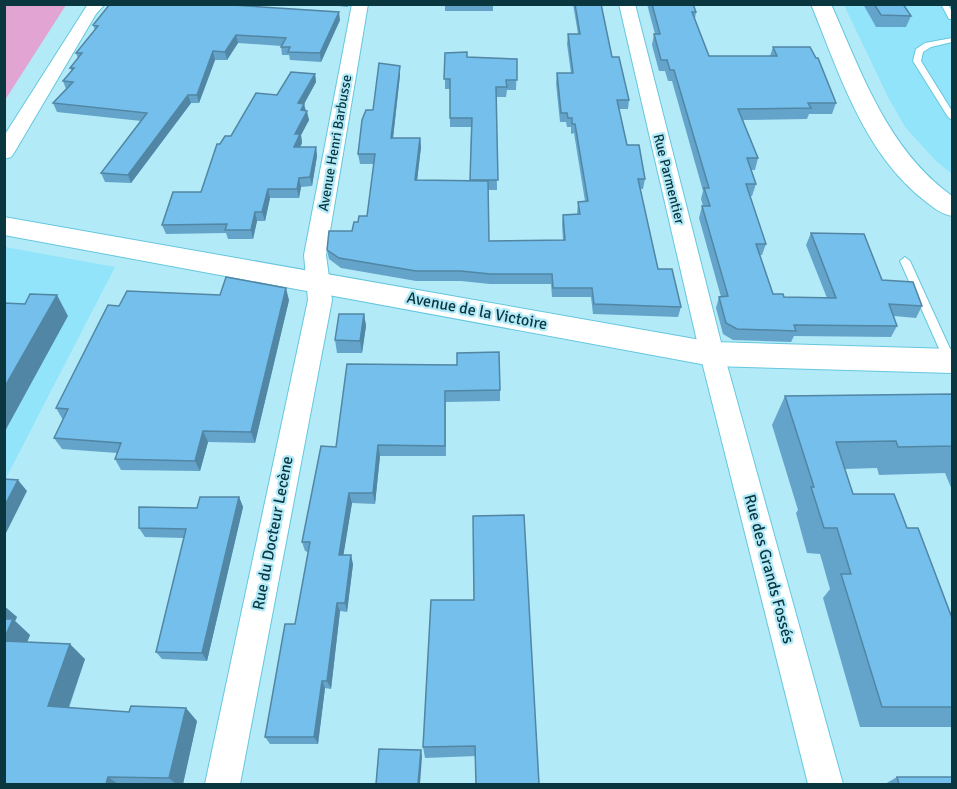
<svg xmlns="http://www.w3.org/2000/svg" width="957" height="789" viewBox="0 0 957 789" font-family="Signika,sans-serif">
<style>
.built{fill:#91e4f9}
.green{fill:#e2a5d3}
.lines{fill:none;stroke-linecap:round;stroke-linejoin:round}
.lane-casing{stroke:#65c7de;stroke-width:2}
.street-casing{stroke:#65c7de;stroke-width:2}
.secondary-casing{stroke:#65c7de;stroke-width:2}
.lane{fill:#fff;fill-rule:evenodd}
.street{fill:#fff;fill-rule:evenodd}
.secondary{fill:#fff;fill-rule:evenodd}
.wall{fill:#64a4ca}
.shaded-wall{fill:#5186a4}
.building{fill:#74bfeb;stroke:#5186a4;stroke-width:1.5}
.labels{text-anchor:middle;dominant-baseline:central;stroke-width:4.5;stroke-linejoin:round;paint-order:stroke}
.far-street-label{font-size:14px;fill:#0a3640;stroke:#b3eaf8}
.street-label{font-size:16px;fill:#0a3640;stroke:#b3eaf8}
</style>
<rect width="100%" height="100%" fill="#b3eaf8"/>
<!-- built -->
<path class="built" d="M844,5H952V174L936,161L905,127L888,97Z
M5,247L115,267L5,480Z"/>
<!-- green -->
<path class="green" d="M5,4L66,5L5,100L4,5Z"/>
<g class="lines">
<!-- lane casing -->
<g class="lane-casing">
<path id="lane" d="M941,4H948L952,12V19H949Z
M952,38V42L931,47L923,52L921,61L952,111V120L948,117L913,61L916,49L925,43Z
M905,257L910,261L952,353V366L947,365L945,362L900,261Z"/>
</g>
<!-- street casing -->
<g class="street-casing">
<path id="street" d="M88,4H105L96,14L14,153L11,157L4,159V136Z
M352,4H368L326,255L332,300L240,784H205L308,300L304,255Z
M619,4H635L724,354L843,784H808L700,354Z"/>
</g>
<!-- secondary casing -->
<g class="secondary-casing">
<path id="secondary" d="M811,4H831C862,74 888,150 952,196V216C941,214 934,208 925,201C864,154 839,73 811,4Z
M4,217L712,342L952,349V373L712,366L4,235Z"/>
</g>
<!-- lane -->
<use href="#lane" class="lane"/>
<!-- street -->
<use href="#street" class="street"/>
<!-- secondary -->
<use href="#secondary" class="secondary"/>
</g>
<!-- wall -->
<path class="wall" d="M320,4H348V7Z
M445,4H493V11H445Z
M573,4H601L612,57L629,100L628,109H619L627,145L645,179L643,189H640L658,269L681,307L678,317L593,314L591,297H552L551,284H490L461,281H416L341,268L329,259L327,250L352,231L358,222L367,216L374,164H360L358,154L373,110L400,66V75L393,138H420L421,147L417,180L470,181L471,127H450V89H445V53L467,57L517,59L516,90H507L506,97H496L497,190H488L489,241L563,240L562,224L563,215L577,214L578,202L585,201L574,133L571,134V127H567L566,122H560L556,83L557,73H571L567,44L568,34H578Z
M647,4H693L696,12L695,19L709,56H770L773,47L836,103L832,114H809L807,119L743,120L758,158L755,170H751L756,184L752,196H750L766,244L762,255H760L773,294L784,297L827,298L806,245L811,233L922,306L916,318L894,316L897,326L891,337L794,336L791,342L733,340L723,334L716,308L719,297H721L699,218L702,206H703L701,199L703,191L672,81H668L665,71H659L652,45L654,34H655Z
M863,4H903L911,16L906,27H876Z
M340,20L321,62L290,60L289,55H282L281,46L238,43L227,60H215L199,103H191L131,183L105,182L101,173L141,121L57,112L53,103L66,89L63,81L72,71L70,68L78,58L76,53L95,30L93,25Z
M315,74L316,82L304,104L309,120L301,135L302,143L300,147H316L317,156L312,186L301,187L299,198H270L265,221H257L253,239H228L226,233L166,234L162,225L201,192L220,144Z
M289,300L255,443L208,442L200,471L121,470L115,459L117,453L62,449L54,438L63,420L56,408L119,306Z
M364,314L366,326L362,353H337L335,340Z
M347,364L500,390V401L446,402V456H380L375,504L352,503L343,555L353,564L347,612L340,611L331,689L325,688L318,744H270L265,737L295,624L308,552L305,551L302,542L336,447Z
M952,394V490L945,473L879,475L877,468L845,469L853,494L907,528L952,618V727H860L823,598L830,589L820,554L807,553L796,513L798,510L772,425L785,396Z
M239,497L243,507L207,661L162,659L156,652L184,538L145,537L139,528L197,508Z
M474,600L476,756L425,758L423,747Z
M4,606L17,617L15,621L30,635L27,642L85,659L69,708L197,721L183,784H4Z
M897,777L952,784H885Z"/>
<!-- shaded-wall -->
<path class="shaded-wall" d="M339,12L340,20L321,62L320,53Z
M236,35L238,43L227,60L225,52Z
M213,51L215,60L199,103L197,95Z
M400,66V75L392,147L391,138Z
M315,74L316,82L304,104L306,113L302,119L298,103Z
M188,95L191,103L131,183L128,175Z
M307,111L309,120L301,135L302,143L296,156L294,147L295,134Z
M420,138L421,147L416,190L415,180Z
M316,147L317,156L312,186L310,177Z
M299,178L301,187L299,198L297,189Z
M268,189L270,198L265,221L262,212Z
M255,212L257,221L253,239L251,230Z
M286,288L289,300L255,443L251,432Z
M57,295L68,316L4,433V388Z
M364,314L366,326L362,353L360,341Z
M203,431L208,442L200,471L195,461Z
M378,445L380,456L375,504L373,493Z
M18,480L27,491L4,537V507Z
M349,493L352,503L342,564L339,555Z
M239,497L243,507L207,661L202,653Z
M351,555L353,564L347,612L345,603Z
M337,603L340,611L331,689L327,681Z
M4,606L17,617L15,621L30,635L21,657L4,642Z
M70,644L85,659L64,720L48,706Z
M322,681L325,688L318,744L314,737Z
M186,708L197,721L183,784H176L169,778Z
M421,750L422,757L420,784H418Z
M108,777L118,784H106Z"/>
<!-- building -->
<path class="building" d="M110,4H216L339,12L320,53L288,52L290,47H281L286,38L236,35L225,52L213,51L197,95H188L128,175L101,173L147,113L53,103L73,82L63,81L74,68H70L82,53H76L98,26L93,25Z
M445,4H493V5H445Z
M575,4H601L612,57H619L629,100H617L627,145H639L645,179H638L658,269H672L681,307L594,304L592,288H553L552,274H490L461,271H416L339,258L327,250L329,231H352L354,222H358L359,216H367L375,154H358L362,120L366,110H373L379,63L400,66L391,138H420L415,180L488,181L489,241L565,240L563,215L580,214L578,202L588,201L575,124H572V118H568L567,113H561L557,73H573L568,34H580Z
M652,4H693L696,12H692L709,56H777L773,47H810L816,58H818L836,103H808L811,108L738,109L758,158H747L756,184H746L766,244H756L773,294H783L784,297L836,298L811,233L864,234L882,280L913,282L922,306L889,304L897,326L794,325L796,331L737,329L726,323L719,297L728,296L702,206H710L704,188H709L674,70H670L667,60H661L654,34H660Z
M874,4H903L911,16L881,15Z
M467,52V57L517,59V80H506L507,87H496L498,180H470L472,118H450V79H444L445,53Z
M291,72L315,74L298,103L304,104L301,110L307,111L295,134H300L294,147H316L310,177L299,178L297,189H268L262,212H255L251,230H225L227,224L162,225L173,192H201L217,144H220L225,136H231L256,93L277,95Z
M226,277L286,288L251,432L203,431L195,461L115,459L121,443L54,438L68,409L56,408L108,305L119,306L127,291L220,295Z
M30,294L57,295L4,388V303L25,304Z
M339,314H364L360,341L335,340Z
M499,352L500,390L445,391V446L378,445L373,493H349L339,555H351L345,603H337L327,681H322L314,737H265L285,624H295L310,542H302L321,446L336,447L347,364L457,365V353Z
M952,394V446L898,447L896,441L836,442L853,494H894L907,528H918L952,618V707H882L841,574H851L837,528H824L811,487H814L785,396Z
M4,479L18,480L4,507Z
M200,497H239L202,653L156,652L186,529L139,528V507L197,508Z
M524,515L539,784H476L475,746L423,747L431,600H474L473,516Z
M4,619H13L4,639Z
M4,641L70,644L48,706L129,712L131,706L186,708L169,778L108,777L106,784H4Z
M379,749L421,750L418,784H376Z
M897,777H952V784H899Z"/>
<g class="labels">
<!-- far-street labels -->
<g class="far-street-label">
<text transform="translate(335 143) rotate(-80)">Avenue Henri Barbusse</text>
<text transform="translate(669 179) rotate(76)">Rue Parmentier</text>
</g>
<!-- street labels -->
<g class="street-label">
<text transform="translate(477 311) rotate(11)">Avenue de la Victoire</text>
<text transform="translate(273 533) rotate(-79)">Rue du Docteur Lecène</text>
<text transform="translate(769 569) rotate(75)">Rue des Grands Fossés</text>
</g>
</g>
<!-- border -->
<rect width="957" height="789" fill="none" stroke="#0a3640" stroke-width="12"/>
</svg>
